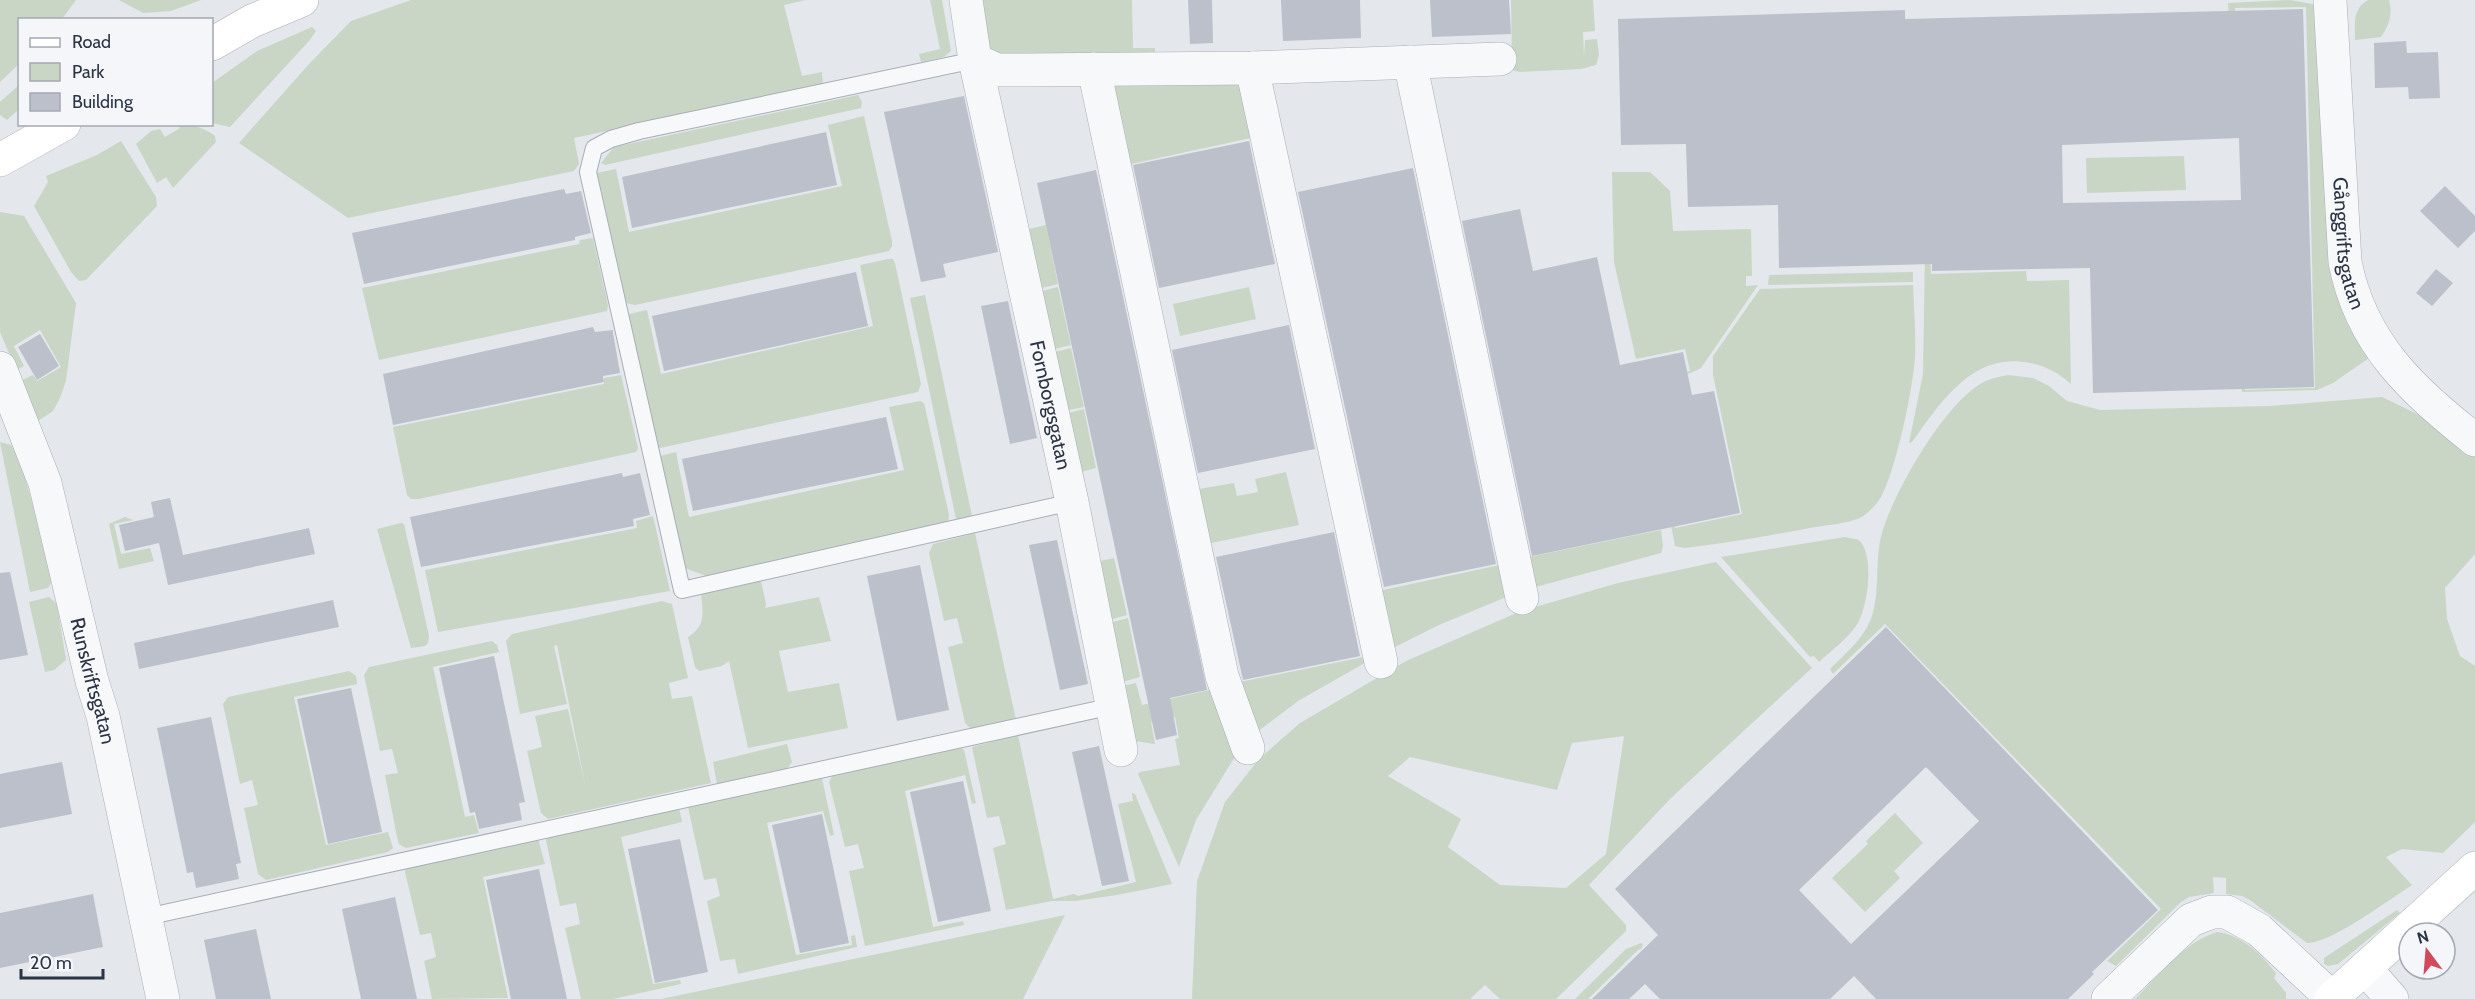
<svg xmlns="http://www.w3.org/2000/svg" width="2475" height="999" viewBox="0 0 2475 999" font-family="Cabin,sans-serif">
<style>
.green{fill:#c9d6c5;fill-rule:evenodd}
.building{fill:#bbc0ca;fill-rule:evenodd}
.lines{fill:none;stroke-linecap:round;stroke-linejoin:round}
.lane-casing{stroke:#a9aeb7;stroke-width:18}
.street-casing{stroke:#a9aeb7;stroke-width:34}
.secondary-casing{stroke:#a9aeb7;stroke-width:34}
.lane{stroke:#f7f8fa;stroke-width:16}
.street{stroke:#f7f8fa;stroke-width:33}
.secondary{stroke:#fff;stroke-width:33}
.labels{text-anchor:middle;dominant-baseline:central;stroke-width:5;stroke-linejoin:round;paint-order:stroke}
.street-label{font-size:20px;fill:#2b3445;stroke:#f4f6f9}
</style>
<rect width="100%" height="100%" fill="#e4e7ec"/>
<!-- green -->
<path class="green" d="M0,0H76L62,19L20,20L19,64L0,82Z
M119,0H201L171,11L143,13Z
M411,0H806L784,5L802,76L822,72L823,85L574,138L579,164L574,171L348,218L239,143L309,64L351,21Z
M930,0H942L951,51L944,57L921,62L919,54L940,49Z
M977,0H1132L1133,48H1155V51L1151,56L990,54Z
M1511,0H1593L1595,31L1583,32L1584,56L1585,40L1597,39L1599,55L1596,65L1581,69L1520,72L1512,70Z
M2290,0L2312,4L2321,10L2340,298L2347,321L2369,358L2333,383L2317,390L2242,392L2240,373H2245V390L2315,388L2306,7L2235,8V48H2231L2228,3Z
M2368,0H2389C2393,14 2389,26 2381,37L2355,40C2355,24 2352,9 2368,0Z
M312,27L316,31L309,41L230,127L212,123V83L257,51Z
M1247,77L1260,136L1122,166L1108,82Z
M19,85V109L7,120L0,115V102Z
M858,95L862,102L861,108L605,165L601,163L614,147Z
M864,116L892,241V246L889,251L635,305L626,303L597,173L616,169L629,232L842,186L828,125Z
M179,125C193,124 204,128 215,136L216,142L173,188L166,177L157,183L136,144L151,131L160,129L165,137L180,128Z
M121,141L156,197L157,206L86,280L79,281L71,272L34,206L48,182L46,176L97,155Z
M2184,156L2186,190L2087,193L2086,158Z
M1612,172H1650L1670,191L1673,231L1751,229L1752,276H1746V286L1758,285L1701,368L1691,373L1668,378V376L1690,371L1685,349L1636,359L1614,262Z
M0,212L24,216L76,303L66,381L60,398L53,411L38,421L20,381L33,375L37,381L61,367L40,330L14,346L24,366L16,370L0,332Z
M1046,225L1058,284L1038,289L1025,230Z
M593,238L608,305L607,311L379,360L362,288L579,244L580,240Z
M1925,250H1930L1931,274L2026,271L2027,281L2069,280L2071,384C2059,373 2046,366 2030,363C1973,351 1941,402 1912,442L1909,443L1923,374Z
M888,259H893L895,263L921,384L918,392L660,448L655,445L629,314L647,310L661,374L873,326L860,265Z
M1913,272V282L1768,285L1769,275Z
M1913,285C1914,309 1916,334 1915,358C1912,393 1897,465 1882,495C1878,503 1868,514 1860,518C1845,524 1826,525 1810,528C1768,536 1726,543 1684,548L1675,546L1668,509L1671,508L1675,528L1742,514L1713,375V356L1760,289Z
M1058,287L1071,345L1051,350L1038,292Z
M1249,287L1256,319L1180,336L1173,304Z
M925,295L972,516V521H958L956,519L910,298Z
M1071,348L1084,407L1064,411L1051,353Z
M621,375L638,448L636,452L419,499H411L407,495L393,427L604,384V378Z
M2008,375L2033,378L2049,386L2067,401L2100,410L2270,406L2382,397L2417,414L2475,452V554L2445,588L2447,619L2460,656L2475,666V822L2443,853L2402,849L2386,857L2412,885C2390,899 2330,944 2307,943L2250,900L2242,896L2226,894V878L2213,877L2214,893L2189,897L2181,902L2116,966L2107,961L2161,909L1885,624L1833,674L1830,669C1845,654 1863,639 1871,619C1881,591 1874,561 1882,533C1894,492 1944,404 1982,383C1990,378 1999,377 2008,375Z
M920,401L924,403L949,515L948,524L743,570L706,576L685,568L660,456L676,452L689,517L904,470L889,407Z
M1084,409L1096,468L1077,473L1065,414Z
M0,442L11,445L20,461L34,509L52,581L48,588L30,592Z
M1286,472L1299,525L1211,543L1199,489L1234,483L1237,496L1258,492L1255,479Z
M653,516L670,591L438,632L425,570L637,528L636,521Z
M125,517L133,520L114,524L121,554L150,548L154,561L119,569L109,524Z
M401,523L404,524L429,636L428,643L425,646L411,648L377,529Z
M1661,530L1663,546L1661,553L1532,588L1519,559Z
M975,533L1016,720L971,729L965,723L948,647L963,643L957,618L944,621L929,553L933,544Z
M1845,537L1859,540C1875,555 1868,609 1856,626C1847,639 1831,651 1819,662L1814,656L1810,657L1721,557Z
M1114,558L1127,615L1109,620L1096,562Z
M1716,562L1812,668L1672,797L1589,885L1626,925V931L1556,999H1500L1485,985L1470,999H1192L1197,881L1225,802L1259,759L1300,723L1406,661L1521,611L1618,583ZM1624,736L1606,854L1566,888L1500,885L1448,847L1461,819L1388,776L1410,757L1557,790L1572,743Z
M1509,563L1511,595L1439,625L1391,649L1369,593Z
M761,581L766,604L765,608L819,597L831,641L779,651L788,692L839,683L848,728L748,748L729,661L722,666L699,671L695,667L688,637C706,626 703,613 701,594Z
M49,597L57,604L66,660L54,670L45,672L29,602Z
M662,601L672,604L688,678L669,683L672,699L692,696L711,783L548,819L541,813L527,751L542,747L535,716L568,709L586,789L557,645L554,646L567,704L520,714L506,641L512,634Z
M1128,618L1140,677L1122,682L1109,623Z
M492,641L497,645L499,652L433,667L465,817L474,815L479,833L406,848L399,844L397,837L385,775L398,773L392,749L380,751L364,675L369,667Z
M1369,656L1370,660L1298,701L1257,732L1230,684Z
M349,671L356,676L357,684L294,697L326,845L388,832L393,848L388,852L266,880L258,874L244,808L258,805L252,780L240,784L223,704L228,697Z
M1136,683L1142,705L1219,688L1239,750L1196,820L1179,867L1138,774L1140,772L1180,765L1175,739L1179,738L1175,717L1151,722L1155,744L1135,741L1122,686Z
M1018,735L1053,899L1074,894L1078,896L1136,882L1118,804L1133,801L1132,793L1135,794L1172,884L1117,895L1075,901H1052L1006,910L993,848L1006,844L999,816L987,818L972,747Z
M787,744L792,762L787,769L717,784L713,762Z
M961,748L964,750L976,803L972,804L965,775L905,791L933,927L963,921L964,925L865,946L849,871L864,868L858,844L845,847L829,782L832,776Z
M822,778L834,835L830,836L823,811L767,823L796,955L852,945L851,936L855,935L857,947L738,974L735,959L720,961L707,901L720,896L716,878L704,880L688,807Z
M679,808L682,822L621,837L653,984L680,980L681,984L613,999H581L565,928L580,924L576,903L560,906L546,840L548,836Z
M1895,813L1923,843L1894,871L1900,878L1865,912L1832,878L1868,844L1866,841Z
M538,839L545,864L483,877L508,998L432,999L424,961L436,957L431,933L420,935L405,872L406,866Z
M2397,910L2400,913L2338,964L2328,966L2324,964V958Z
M1065,915L1023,999H661Z
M2217,932C2242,935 2261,954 2276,973L2274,978L2286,993V999H2135C2159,975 2184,942 2217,932Z
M1641,943L1643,944L1641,949L1638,950L1588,999H1575L1626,949Z"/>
<!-- building -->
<path class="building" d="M1188,0H1212L1213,43L1190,44Z
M1281,0H1360L1361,38L1283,41Z
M1430,0H1509L1511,34L1432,37Z
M2303,9L2314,387L2093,393L2090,268L1932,271V264L1779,268L1778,205L1688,207L1686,144L1621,145L1618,19L1905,10V19ZM2239,138L2241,200L2063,203L2062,145Z
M2406,41L2407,53L2438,52L2440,98L2409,99L2408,87L2375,88L2374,43Z
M964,96L998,252L943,264L946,277L921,282L884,112Z
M826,132L837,185L632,228L622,177Z
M1249,141L1275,264L1159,288L1133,165Z
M1413,168L1496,564L1384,587L1298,192Z
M1096,170L1207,690L1170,698L1177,735L1156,740L1037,183Z
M2445,186L2475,216V231L2458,248L2420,211Z
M564,189L566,194L581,191L591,233L575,237V240L364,284L352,233Z
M1520,209L1533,271L1597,257L1620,365L1683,352L1692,395L1714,391L1740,513L1532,556L1462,221Z
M2436,269L2453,283L2432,306L2416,293Z
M856,272L868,326L664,371L652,316Z
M1008,301L1037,438L1010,444L981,306Z
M1289,325L1315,449L1198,473L1172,350Z
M593,327L595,332L613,330V333L620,373L603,376L604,382L393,425L383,374Z
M40,334L59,366L37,380L18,347Z
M886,417L898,469L693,511L682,459Z
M622,473L623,477L640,473L650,515L633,519L634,526L421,567L410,517Z
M170,498L183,555L309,528L315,554L168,585L159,543L125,551L119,525L154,517L151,502Z
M1334,532L1360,656L1243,680L1216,557Z
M1057,540L1088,684L1060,690L1029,545Z
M920,565L949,710L897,721L867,576Z
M10,572L28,655L0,660V573Z
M333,600L339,627L139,669L134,643Z
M1886,627L2158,910L2092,972L2094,974L2068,999H1876L1854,976L1830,999H1660L1645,984L1629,999H1592L1658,935L1615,889ZM1926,767L1979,821L1851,944L1799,890Z
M494,656L525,802L519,803L522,820L479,829L475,812L470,813L439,668Z
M351,688L382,832L328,844L297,699Z
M211,717L241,863L236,864L239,879L196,888L193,872L187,873L157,728Z
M1099,746L1129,881L1102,886L1072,752Z
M62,762L72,814L0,828V774Z
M963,781L991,911L938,922L910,792Z
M822,814L849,943L800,953L772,825Z
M680,839L708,972L655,983L628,849Z
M539,869L567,999H511L486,880Z
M93,894L103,947L0,968V913Z
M395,897L417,999H361L342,909Z
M256,929L271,999H216L204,940Z"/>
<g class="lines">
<!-- lane casing -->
<g class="lane-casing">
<path id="lane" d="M975,60L639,131L611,139L594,148L588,172L682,590L1072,502
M146,917L1113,706"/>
</g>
<!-- street casing -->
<g class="street-casing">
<g id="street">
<path id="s1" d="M966,0L975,60L1072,502L1121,750"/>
<path id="s2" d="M2330,0L2345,262C2361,344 2412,390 2475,440"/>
<path d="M975,60L997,70H1026L1252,68L1500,59"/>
<path d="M1410,62L1522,598"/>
<path d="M1252,68L1381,662"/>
<path d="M1094,69L1222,676L1248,748"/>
<path id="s3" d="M0,368L45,483L92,681L103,716L163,999"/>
<path d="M2365,968L2392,999"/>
<path d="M2108,999L2191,920L2212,912H2227L2259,930L2332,998"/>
</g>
</g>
<!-- secondary casing -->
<g class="secondary-casing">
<path id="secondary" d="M212,44L252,21L302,0
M0,160L64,124
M2331,999L2475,868"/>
</g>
<!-- lane -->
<use href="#lane" class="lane"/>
<!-- street -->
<use href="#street" class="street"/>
<!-- secondary -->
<use href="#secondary" class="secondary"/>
</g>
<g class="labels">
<!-- street labels -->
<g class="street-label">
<text stroke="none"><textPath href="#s2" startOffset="244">Gånggriftsgatan</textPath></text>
<text stroke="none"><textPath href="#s1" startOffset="414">Fornborgsgatan</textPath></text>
<text stroke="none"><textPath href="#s3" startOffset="327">Runskriftsgatan</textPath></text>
</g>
</g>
<!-- legend -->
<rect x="18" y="18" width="195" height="108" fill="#f4f6f9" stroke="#a4a8b1" stroke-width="1.5"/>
<rect x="30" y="38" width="30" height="9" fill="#ffffff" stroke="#a4a8b1" stroke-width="1.5"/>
<text x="72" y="48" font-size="18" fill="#2b3445">Road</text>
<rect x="30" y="63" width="30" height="18" fill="#c9d6c5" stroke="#a4a8b1" stroke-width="1.5"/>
<text x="72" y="78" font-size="18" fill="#2b3445">Park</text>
<rect x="30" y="93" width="30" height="18" fill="#bbc0ca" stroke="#a4a8b1" stroke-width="1.5"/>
<text x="72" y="108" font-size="18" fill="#2b3445">Building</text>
<!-- north arrow -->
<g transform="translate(2427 951) rotate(344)"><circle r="28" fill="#f4f6f9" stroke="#a4a8b1" stroke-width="1.5"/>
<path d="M0-4.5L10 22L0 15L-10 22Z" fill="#d1495b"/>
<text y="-9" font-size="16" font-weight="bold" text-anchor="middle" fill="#2b3445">N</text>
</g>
<!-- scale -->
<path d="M21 969v9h82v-9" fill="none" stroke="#2b3445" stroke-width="3"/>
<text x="30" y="969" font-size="18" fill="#2b3445" stroke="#f4f6f9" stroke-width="4.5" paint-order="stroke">20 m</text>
</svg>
